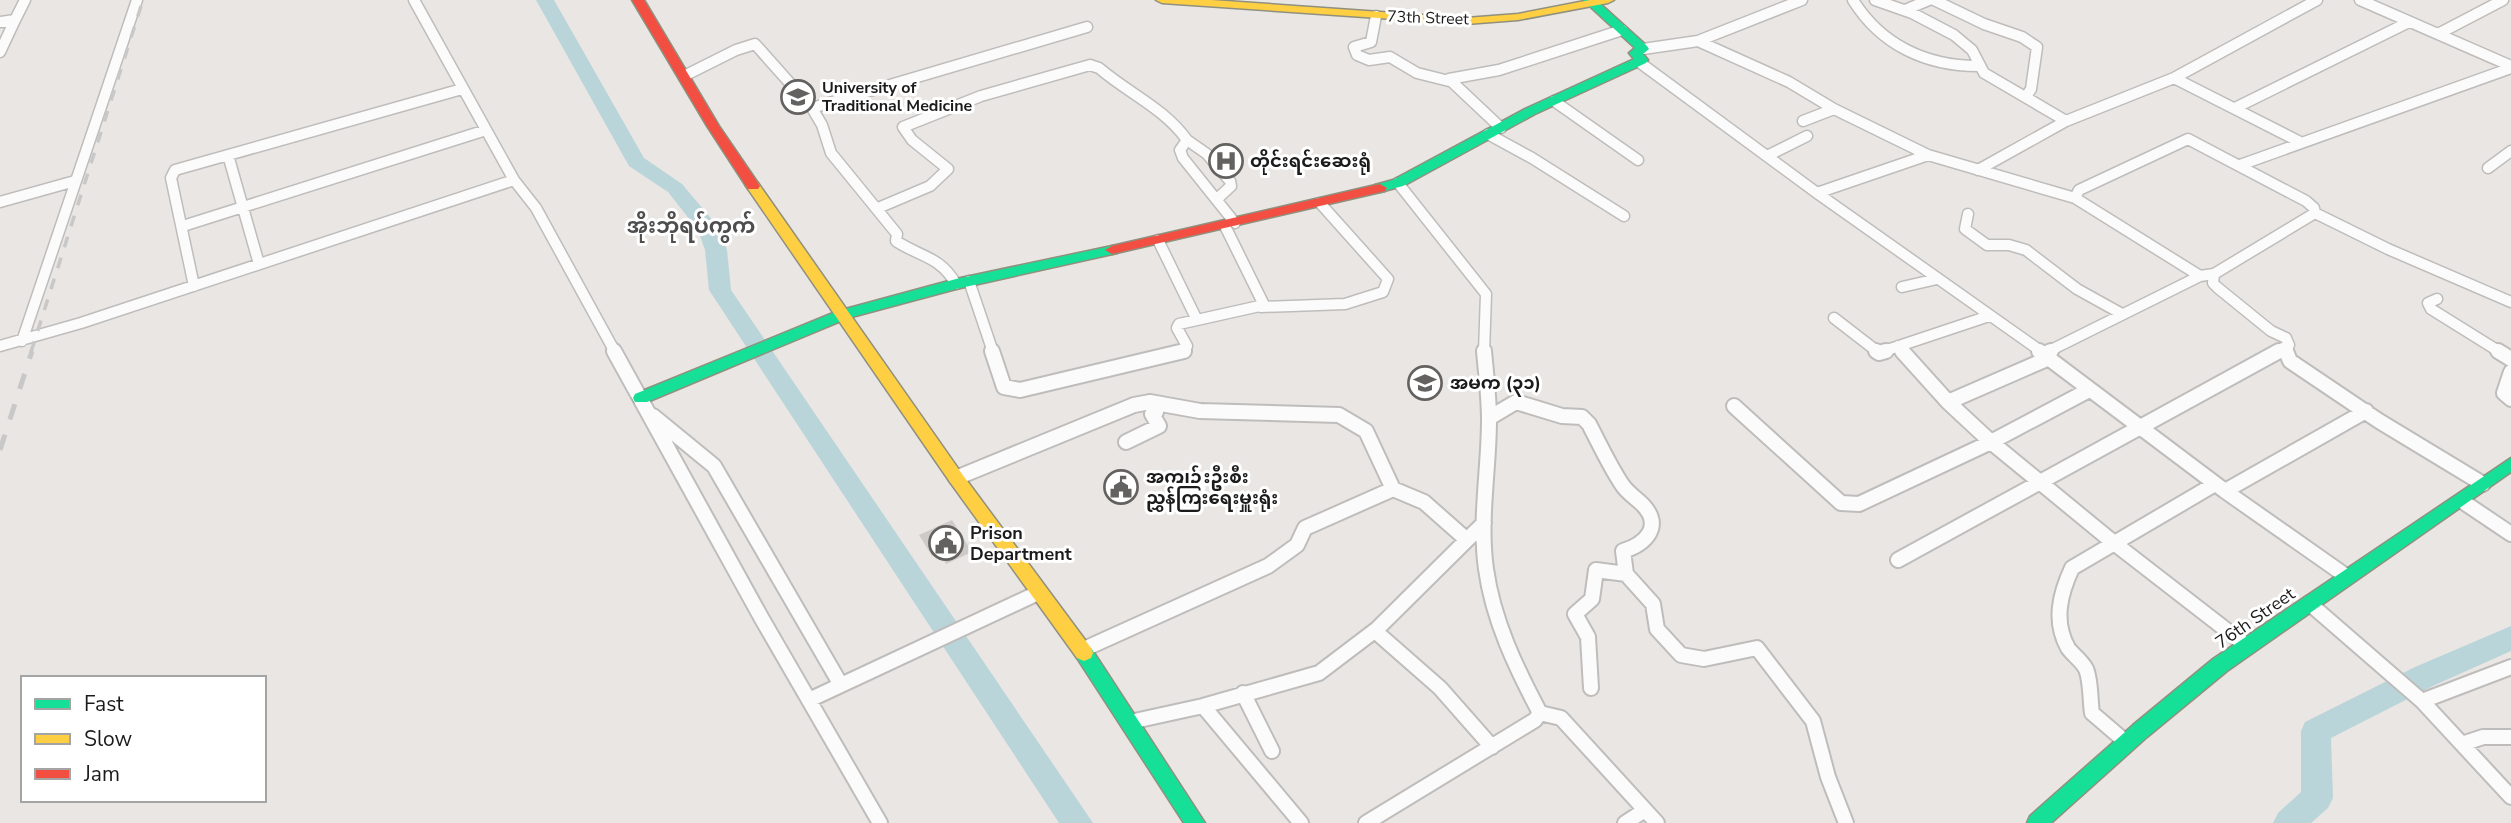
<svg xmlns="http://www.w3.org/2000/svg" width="2511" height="823" viewBox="0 0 2511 823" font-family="'Nunito Sans','Noto Sans Myanmar',sans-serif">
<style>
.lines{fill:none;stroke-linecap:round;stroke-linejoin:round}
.river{fill:#bad5d9;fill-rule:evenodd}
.building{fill:#cecac8}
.street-far1-casing{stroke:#bfbdbc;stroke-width:13}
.street-casing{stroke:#bfbdbc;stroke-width:18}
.fast-casing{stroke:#90907e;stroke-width:3}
.slow-casing{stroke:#90907e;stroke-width:3}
.jam-casing{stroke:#90907e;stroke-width:3}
.street-far1{stroke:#fcfbfb;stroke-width:10}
.street{stroke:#fcfbfb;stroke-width:14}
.fast{fill:#16e098;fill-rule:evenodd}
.slow{fill:#ffcf43;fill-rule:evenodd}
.jam{fill:#f24e42;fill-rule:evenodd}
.rail-far1{stroke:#c9c8c8;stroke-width:3.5;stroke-dasharray:11 11;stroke-linecap:butt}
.rail{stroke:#c9c8c8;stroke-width:5;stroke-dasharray:16 16;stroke-linecap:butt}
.labels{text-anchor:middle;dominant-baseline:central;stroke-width:6;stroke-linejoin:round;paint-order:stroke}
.far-street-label{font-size:16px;fill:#1b1b1b;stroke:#fff}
.far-poi-label{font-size:16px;font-weight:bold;fill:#1b1b1b;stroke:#fff;text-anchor:start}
.poi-label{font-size:18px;font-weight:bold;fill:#1b1b1b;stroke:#fff;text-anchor:start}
.street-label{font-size:18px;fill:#1b1b1b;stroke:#fff}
.quarter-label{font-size:21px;font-weight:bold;fill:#4e4e4e;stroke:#fff}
</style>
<rect width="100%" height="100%" fill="#e9e6e3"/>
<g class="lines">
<!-- river -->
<path class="river" d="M536,0H554L644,158L682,184L719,228L727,250L731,290L1093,823H1059L709,290L705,250L698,230L668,192L629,166Z
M2511,626V651L2435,685L2331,738L2333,798L2328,808L2311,823H2273L2278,813L2301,792V731L2305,722L2415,667Z"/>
</g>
<!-- building -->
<path class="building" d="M952,520L972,552L946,564L940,553L932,556L919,535Z"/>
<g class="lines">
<!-- street-far1 casing -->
<g class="street-far1-casing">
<path id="street-far1" d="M414,0L514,180L536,208L615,352
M1853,0C1881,45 1926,66 1978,66
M1875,0L1912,13L1954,35L1972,50L1984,73L2066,121
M1934,0L1984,24L2022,37L2037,47L2031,89L2026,97
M2360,0L2511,66
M1905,10L1929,0
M1376,16L1371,42L1354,47L1357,55L1369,60L1390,57L1417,73L1449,81
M15,20L25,0
M0,22L15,20L0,52
M2438,34L2503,0
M1698,41L1802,0
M1643,49L1698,41L1789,82L1834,109L1928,155L2075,198L2200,276
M1639,62L1817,193L2042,352
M684,76L736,50L755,44L812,108L822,125L831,153L897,234L896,241C920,257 940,256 956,284
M2174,78L2300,142
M1554,101L1638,160
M812,108L1087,27
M2235,108L2409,22
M1803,121L1834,109
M1501,128L1449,79L1499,70L1622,30
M1488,134L1532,158L1624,216
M1187,140L1207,154L1230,181L1231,186L1217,199
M228,155L259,264
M1769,155L1807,136
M2240,165L2511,68
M2488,168L2511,151
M1978,170L2066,121L2174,78L2317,0
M1398,183L1486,294L1484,352
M1817,193L1928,155
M2075,198L2079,190L2188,139L2306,201L2314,208L2315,213
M0,202L75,181
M878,208L930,186L948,169L912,140L903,127L981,96L1090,65L1099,68C1128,93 1164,108 1187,140L1180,150L1183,158L1235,223
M1968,214L1965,229L1987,245H2009L2026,250L2077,289L2122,314
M183,226L486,130
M1158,240L1197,320
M2214,274L2213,283L2218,288L2271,331L2286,338L2289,345L2285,352
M969,281L993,352
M194,286L171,178L175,170L462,89
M1902,287L1937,279
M2437,299L2428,303L2431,309L2500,352
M1261,307L1345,304L1383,292L1388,279L1320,203
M1834,318L1878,352
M22,341L137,0
M0,346L81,323L514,180
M1898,346L1904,352
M1183,352L1187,346L1177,328L1179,324L1264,305L1225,226
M1881,352L1989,316
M2047,352L2200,276L2214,274L2315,213L2388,249L2511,302
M2275,352L2287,346"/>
</g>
<!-- street casing -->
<g class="street-casing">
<path id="street" d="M614,351L762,619L880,823
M992,351L1004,387L1020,390L1184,351
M1876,351L1879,353L1886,351
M1902,351L1948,402L1991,442L2114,543L2247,646
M2039,351L2225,491L2346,576
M2286,351L2290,361L2379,421L2483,484
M2498,351L2511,359
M2044,354L2051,351
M2511,372L2504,393L2511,399
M1948,402L2049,358
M1734,406L1841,503L1859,504L1991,442L2089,390
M653,416L714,466L841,685
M1489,418L1516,402L1562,416L1582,417L1589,424C1600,445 1610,467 1623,486C1629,494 1636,498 1643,505C1663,526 1646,544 1623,551L1626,574L1653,604L1657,629L1681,655L1704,659L1757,648L1813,721L1828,777L1846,823
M1126,442L1159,426L1152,414L1156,412L1150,402
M956,478L1134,405L1150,402L1200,411L1339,415L1366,431L1393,489
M2225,491L2366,411
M2462,501L2511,534
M1898,560L2279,351
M2309,603L2422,701L2511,797
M1375,631L1440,688L1492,747
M1082,650L1268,566L1297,545L1305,528L1393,489L1424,502L1467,540
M1591,688L1588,637L1575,614L1592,599L1596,570L1626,574
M1243,693L1272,751
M809,700L1040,592
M2422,701L2511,667
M1203,706L1301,823
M1540,713L1561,718L1657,823
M1130,722L1203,706L1319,673L1377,629L1484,523
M2127,743L2092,713C2090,701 2091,680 2086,669C2082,661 2073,655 2068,648C2053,621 2060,594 2072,568L2215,484
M2462,744L2483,737H2511
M1366,823L1535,720L1540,713C1516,668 1493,620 1486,569C1479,520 1489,469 1489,420C1489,397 1486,373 1484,351
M1625,823L1645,810"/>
</g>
<!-- fast casing -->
<g class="fast-casing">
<path id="fast" d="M1583,0H1596L1647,46L1649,49L1643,54L1648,60L1646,63L1535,114L1403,186L1380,192L1375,191V185L1393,180L1527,108L1634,59L1629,53L1635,48Z
M1112,246L1117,247L1119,250L1117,253L956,289L848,318L647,402H635L633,398L635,394L838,311L956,279Z
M2511,458V472L2227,671L2147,737L2051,823H2027L2030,816L2133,725L2213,659Z
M1084,645L1091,648L1205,823H1184L1077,658L1075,653L1077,648Z"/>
</g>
<!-- slow casing -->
<g class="slow-casing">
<path id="slow" d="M1156,0H1211L1466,18L1518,14L1590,0H1614L1608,3L1518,20L1466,24L1162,3Z
M753,182L758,183L962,474L1091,648L1093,653L1091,658L1084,661L1077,658L950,482L746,186Z"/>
</g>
<!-- jam casing -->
<g class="jam-casing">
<path id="jam" d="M632,0H644L719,126L760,186L758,189H748L746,186L707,126Z
M1380,184L1387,188L1385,191L1112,254L1105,250L1112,246Z"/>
</g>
<!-- street-far1 -->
<use href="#street-far1" class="street-far1"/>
<!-- street -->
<use href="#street" class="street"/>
<!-- fast -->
<use href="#fast" class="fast"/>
<!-- slow -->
<use href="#slow" class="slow"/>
<!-- jam -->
<use href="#jam" class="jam"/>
<!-- rail-far1 -->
<path class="rail-far1" d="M31,352L143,0"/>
<!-- rail -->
<path class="rail" d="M0,450L32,351"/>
</g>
<!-- icons -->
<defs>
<g id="university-ring" transform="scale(1.75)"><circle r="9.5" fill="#fff" stroke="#636261" stroke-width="1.5"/><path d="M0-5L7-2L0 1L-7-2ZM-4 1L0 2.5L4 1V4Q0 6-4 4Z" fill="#636261"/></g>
<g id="hospital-ring" transform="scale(1.75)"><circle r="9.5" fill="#fff" stroke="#636261" stroke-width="1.5"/><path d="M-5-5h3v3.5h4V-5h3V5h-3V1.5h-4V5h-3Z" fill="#636261"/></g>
<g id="school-ring" transform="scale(1.75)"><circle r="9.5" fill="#fff" stroke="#636261" stroke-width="1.5"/><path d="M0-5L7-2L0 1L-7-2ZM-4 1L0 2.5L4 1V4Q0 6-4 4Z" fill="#636261"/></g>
<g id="civic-ring" transform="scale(1.75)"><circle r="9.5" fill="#fff" stroke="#636261" stroke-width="1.5"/><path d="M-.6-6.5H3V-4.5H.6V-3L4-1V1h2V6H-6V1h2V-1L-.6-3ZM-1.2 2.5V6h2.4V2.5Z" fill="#636261"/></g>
</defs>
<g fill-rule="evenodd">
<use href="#university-ring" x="798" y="97"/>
<use href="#hospital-ring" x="1226" y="161"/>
<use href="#school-ring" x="1425" y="383"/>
<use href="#civic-ring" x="1121" y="487"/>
<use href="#civic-ring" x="946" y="543"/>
</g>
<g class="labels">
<!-- far-street labels -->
<g class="far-street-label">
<text transform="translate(1428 18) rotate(2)">73th Street</text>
</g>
<!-- far-poi labels -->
<g class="far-poi-label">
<text x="822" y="88">University of<tspan x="822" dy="18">Traditional Medicine</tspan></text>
</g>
<!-- poi labels -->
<g class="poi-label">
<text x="1250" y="161">တိုင်းရင်းဆေးရုံ</text>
<text x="1450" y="383">အမက (၃၁)</text>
<text x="1146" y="477">အကျဉ်းဦးစီး<tspan x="1146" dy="21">ညွှန်ကြးရေးမှူးရုံး</tspan></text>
<text x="970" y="533">Prison<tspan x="970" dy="21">Department</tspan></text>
</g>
<!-- street labels -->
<g class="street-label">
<text transform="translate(2255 618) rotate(-35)">76th Street</text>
</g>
<!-- quarter labels -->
<g class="quarter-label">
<text x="691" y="226">အိုးဘိုရပ်ကွက်</text>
</g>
</g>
<!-- legend -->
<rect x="21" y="676" width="245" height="126" fill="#ffffff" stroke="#a4a4a4" stroke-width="2"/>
<rect x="35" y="699" width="35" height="10" fill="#16e098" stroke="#a4a4a4" stroke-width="2"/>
<text x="84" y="711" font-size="21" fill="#1b1b1b">Fast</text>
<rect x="35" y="734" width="35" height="10" fill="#ffcf43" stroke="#a4a4a4" stroke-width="2"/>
<text x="84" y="746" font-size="21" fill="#1b1b1b">Slow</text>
<rect x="35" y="769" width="35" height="10" fill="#f24e42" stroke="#a4a4a4" stroke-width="2"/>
<text x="84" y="781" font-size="21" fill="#1b1b1b">Jam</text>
</svg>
